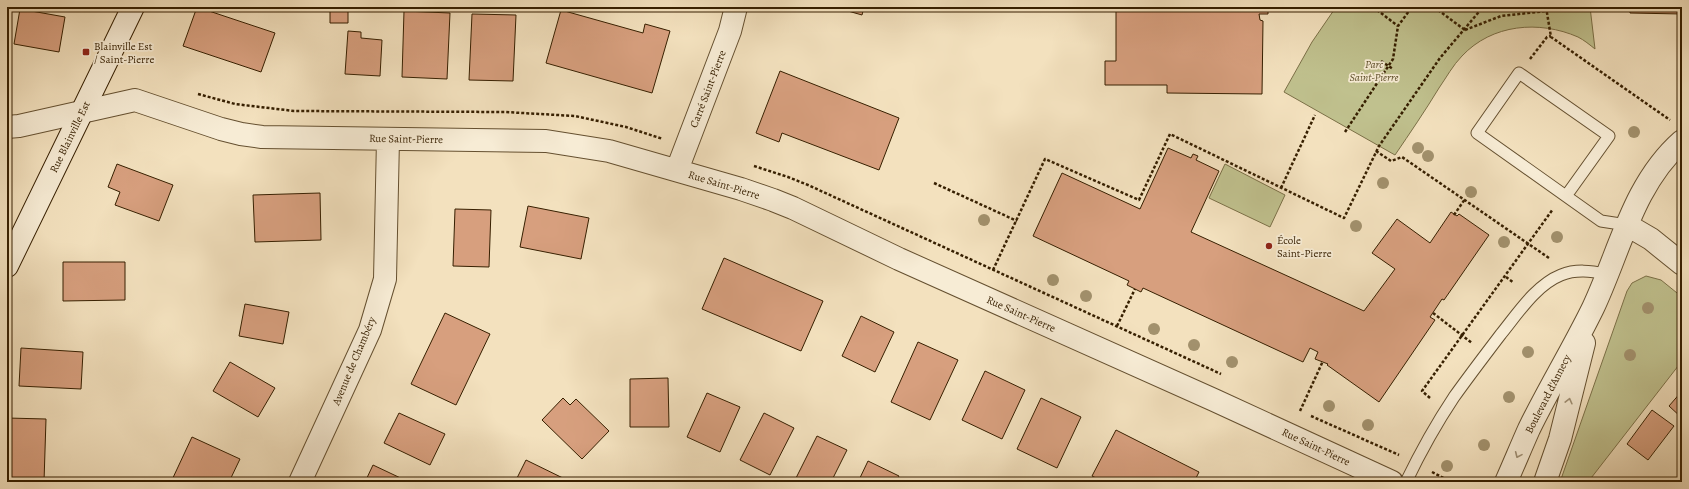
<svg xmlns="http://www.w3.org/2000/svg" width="1689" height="489" viewBox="0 0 1689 489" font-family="Alegreya,serif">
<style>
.green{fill:#c0c18e;stroke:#7b7047}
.building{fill:#d79f7e;stroke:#361f00}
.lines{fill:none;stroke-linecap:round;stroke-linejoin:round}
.lane-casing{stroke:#655030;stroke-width:13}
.street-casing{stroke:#655030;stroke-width:24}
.secondary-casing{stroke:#361f00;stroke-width:24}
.path{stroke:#361f00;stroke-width:2.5;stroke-dasharray:3 2;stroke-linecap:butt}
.lane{stroke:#f7ecd5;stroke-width:11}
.street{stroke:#f7ecd5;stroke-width:22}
.secondary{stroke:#f7ecd5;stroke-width:22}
.tree{fill:#a2916d}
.oneway{stroke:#a09075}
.poi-dot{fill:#8f2418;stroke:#f7ecd5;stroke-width:1.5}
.labels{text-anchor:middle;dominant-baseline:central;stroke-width:3.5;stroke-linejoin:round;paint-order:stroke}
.poi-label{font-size:11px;fill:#361f00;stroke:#f7ecd5;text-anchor:start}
.park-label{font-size:11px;font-style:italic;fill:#5f502b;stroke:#f7ecd5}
.street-label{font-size:11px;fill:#361f00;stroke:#f7ecd5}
</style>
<rect width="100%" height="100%" fill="#f3e1be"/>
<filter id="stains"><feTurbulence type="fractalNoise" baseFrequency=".005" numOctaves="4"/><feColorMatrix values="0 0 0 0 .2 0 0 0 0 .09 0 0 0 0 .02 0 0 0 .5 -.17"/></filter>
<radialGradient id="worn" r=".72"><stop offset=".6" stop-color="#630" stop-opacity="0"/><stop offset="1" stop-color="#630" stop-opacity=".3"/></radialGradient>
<!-- green -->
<path class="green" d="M1336,7H1590L1595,49C1590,45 1584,40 1578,37C1539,20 1492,24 1462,56C1453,65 1446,78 1439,88C1425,111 1410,133 1395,155L1284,92L1312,42Z
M1225,164L1285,195L1270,227L1209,198Z
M1646,276L1661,280L1682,297V361L1588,482H1560L1627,291L1632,283Z"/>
<!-- building -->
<path class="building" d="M197,7L275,33L261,72L183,46Z
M330,7H348V23H330Z
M834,7H864L862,15Z
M1116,7H1268V14H1259L1260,20L1263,21L1262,94L1167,93V85H1105V61H1116Z
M1630,7H1682V14L1630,13Z
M20,9L65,17L59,52L14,44Z
M561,10L643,33L645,24L670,31L652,93L546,63Z
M404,11L450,13L447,79L402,77Z
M472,14L516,15L513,81L469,80Z
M348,31L361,32V38L382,40L380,76L345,74Z
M780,71L899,118L879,170L782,133L779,142L756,133Z
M1168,148L1191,158L1193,154L1198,156L1196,160L1219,171L1191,232L1364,311L1395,269L1372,253L1397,219L1430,243L1451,212L1457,216L1459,214L1489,235L1444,300L1442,299L1430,317L1435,320L1379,402L1327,365L1328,364L1315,359L1318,352L1310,348L1303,362L1143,288L1141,292L1127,285L1129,281L1033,236L1062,173L1140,209Z
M117,164L173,185L159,221L115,205L120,192L108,187Z
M320,193L321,240L255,242L253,195Z
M528,206L589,218L581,259L520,247Z
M455,209L491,210L489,267L453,266Z
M724,258L823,301L801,351L702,309Z
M63,262H125V300L63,301Z
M245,304L289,312L283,344L239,336Z
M445,313L490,334L456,405L411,384Z
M861,316L894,332L875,372L842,356Z
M918,342L958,360L930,420L891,402Z
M21,348L83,352L81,389L19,386Z
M230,362L275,388L258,417L213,391Z
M985,371L1025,390L1002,439L962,420Z
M668,378L669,427H630V379Z
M1682,391V418L1669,406Z
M707,393L740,407L720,452L687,437Z
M563,398L570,405L576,399L609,431L582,459L542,420Z
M1041,398L1081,417L1057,468L1017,449Z
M1652,410L1674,426L1648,460L1627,444Z
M399,413L445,434L430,465L384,443Z
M764,413L794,428L770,475L740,460Z
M7,418L46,419L44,482L7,480Z
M1116,430L1199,472L1194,482H1104L1092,476Z
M817,436L847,450L831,482H794Z
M192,437L240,459L229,482H171Z
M526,460L571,482H515Z
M868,461L899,476L896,482H858Z
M373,465L409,482H365Z"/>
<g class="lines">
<!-- lane casing -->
<g class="lane-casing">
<path id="lane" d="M1566,196L1609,136L1519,73L1477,133L1601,221L1627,225
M1406,482C1420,453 1436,424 1454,397C1469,376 1485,355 1501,334C1518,313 1536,285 1561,275C1576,269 1591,271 1606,274"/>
</g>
<!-- street casing -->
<g class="street-casing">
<path id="street" d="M7,127L19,126L135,100L221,129L241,134L262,137L546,141L609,151L741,189L773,200L793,208L899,259L1214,400L1392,482
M677,170L730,31L736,7
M1627,225L1651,239L1682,264
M300,482L370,330L385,279L388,139
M1506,482C1514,464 1521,447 1529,429C1549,388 1573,349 1593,308C1620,251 1633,184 1682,141
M1545,482L1560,439L1584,343"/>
</g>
<!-- secondary casing -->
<g class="secondary-casing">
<path id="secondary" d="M7,266L133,7"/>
</g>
<!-- path -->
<path class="path" d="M1373,7L1398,26
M1434,7L1465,30
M1546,7L1551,37L1670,120
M1465,30L1501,16L1546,11
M1530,59L1547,37L1551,36
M1381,61L1393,69
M198,94L235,104L294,111L505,112L575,116L626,127L663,139
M1345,132L1393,59L1398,26L1412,7
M1376,151L1391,161L1402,157L1549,258
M754,166L788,177L808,185L1221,374
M934,183L1017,221
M1281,188L1315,115
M1454,215L1465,199
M993,270L1045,159L1139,200L1170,134L1344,218L1379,146L1440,58L1483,7
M1506,277L1514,283
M1433,313L1472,343
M1117,326L1135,289
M1430,398L1422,391L1553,209
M1300,411L1323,361
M1311,416L1399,455
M1432,472L1451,482"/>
<!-- lane -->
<use href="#lane" class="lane"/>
<!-- street -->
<use href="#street" class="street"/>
<!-- secondary -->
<use href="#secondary" class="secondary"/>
</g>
<!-- trees -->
<g class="tree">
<circle cx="1634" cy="132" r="6"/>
<circle cx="1418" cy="148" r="6"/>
<circle cx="1428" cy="156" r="6"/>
<circle cx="1383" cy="183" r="6"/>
<circle cx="1471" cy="192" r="6"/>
<circle cx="984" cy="220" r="6"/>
<circle cx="1356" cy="226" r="6"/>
<circle cx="1557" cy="237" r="6"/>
<circle cx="1504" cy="242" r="6"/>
<circle cx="1053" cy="280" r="6"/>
<circle cx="1086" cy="296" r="6"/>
<circle cx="1648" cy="308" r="6"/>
<circle cx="1154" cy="329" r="6"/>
<circle cx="1194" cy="345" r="6"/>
<circle cx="1528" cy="352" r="6"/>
<circle cx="1630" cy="355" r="6"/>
<circle cx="1232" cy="362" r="6"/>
<circle cx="1509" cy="397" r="6"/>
<circle cx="1329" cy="406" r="6"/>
<circle cx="1368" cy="425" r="6"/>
<circle cx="1484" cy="445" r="6"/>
<circle cx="1447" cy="466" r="6"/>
</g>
<!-- one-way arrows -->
<defs><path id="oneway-chevron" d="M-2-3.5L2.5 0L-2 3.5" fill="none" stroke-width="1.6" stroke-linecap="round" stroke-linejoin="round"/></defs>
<g class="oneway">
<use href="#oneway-chevron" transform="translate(1569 401) rotate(-76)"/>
<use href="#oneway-chevron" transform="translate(1518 455) rotate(114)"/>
</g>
<!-- markers -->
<g class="poi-dot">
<rect x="82" y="48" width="8" height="8" rx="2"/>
<circle cx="1269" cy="246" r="4"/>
</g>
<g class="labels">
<!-- poi labels -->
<g class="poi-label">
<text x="94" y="46">Blainville Est<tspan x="94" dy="13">/ Saint-Pierre</tspan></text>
<text x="1277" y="240">École<tspan x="1277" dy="13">Saint-Pierre</tspan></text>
</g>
<!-- park labels -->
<g class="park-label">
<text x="1374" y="64">Parc<tspan x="1374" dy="13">Saint-Pierre</tspan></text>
</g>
<!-- street labels -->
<g class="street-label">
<text transform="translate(708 89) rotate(-69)">Carré Saint-Pierre</text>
<text transform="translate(70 137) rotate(-64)">Rue Blainville Est</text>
<text transform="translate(406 139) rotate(1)">Rue Saint-Pierre</text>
<text transform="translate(724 185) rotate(17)">Rue Saint-Pierre</text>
<text transform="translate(1021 314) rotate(24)">Rue Saint-Pierre</text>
<text transform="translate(354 361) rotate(-67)">Avenue de Chambéry</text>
<text transform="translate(1548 394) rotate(-63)">Boulevard d'Annecy</text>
<text transform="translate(1316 447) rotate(25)">Rue Saint-Pierre</text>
</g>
</g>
<!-- margin -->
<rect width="1689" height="489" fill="none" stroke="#f3e1be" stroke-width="24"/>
<rect x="8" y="8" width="1673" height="473" fill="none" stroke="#361f00" stroke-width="2"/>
<rect x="12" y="12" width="1665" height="465" fill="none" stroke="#361f00"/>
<rect width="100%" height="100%" filter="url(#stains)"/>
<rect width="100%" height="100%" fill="url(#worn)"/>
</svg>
